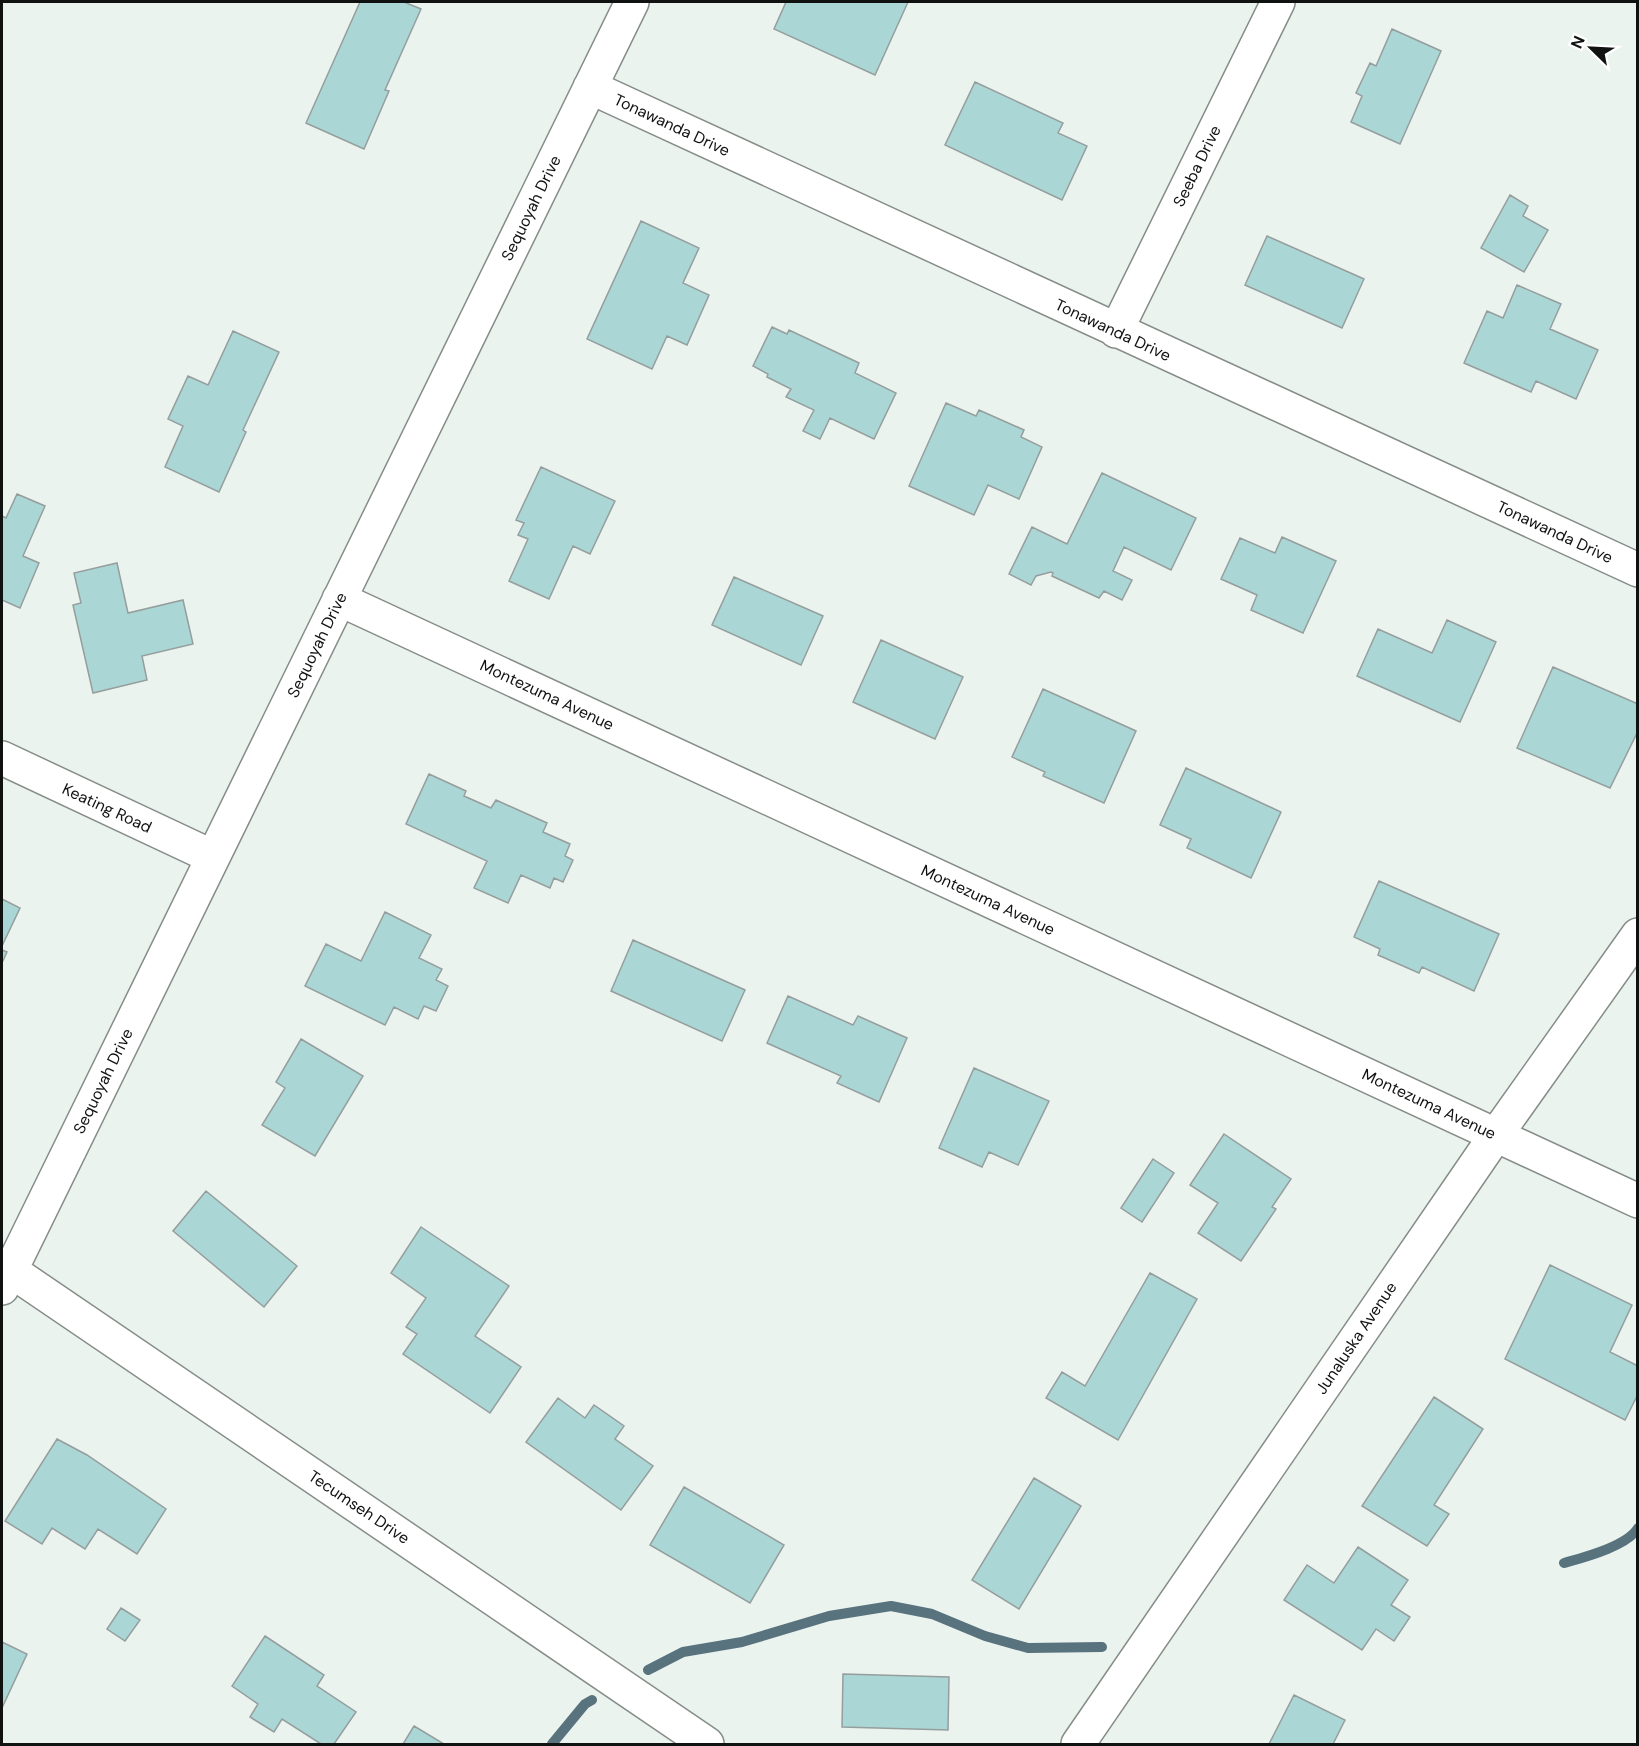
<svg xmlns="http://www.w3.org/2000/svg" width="1639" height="1746" viewBox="0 0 1639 1746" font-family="'DM Sans',sans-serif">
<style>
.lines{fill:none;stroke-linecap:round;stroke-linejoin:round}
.stream{stroke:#58737e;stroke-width:10}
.building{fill:#aad7d5;stroke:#959e9d;stroke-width:1.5}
.minor-casing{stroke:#868d89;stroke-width:36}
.minor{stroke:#fff;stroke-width:33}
.labels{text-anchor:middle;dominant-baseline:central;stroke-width:4.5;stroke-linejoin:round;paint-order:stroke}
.street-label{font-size:16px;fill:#101211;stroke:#fff}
</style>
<rect width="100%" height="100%" fill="#ebf3ee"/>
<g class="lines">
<!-- stream -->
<path class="stream" d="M1564,1563C1585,1557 1627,1546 1638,1528
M648,1670L683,1652L742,1642L829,1616L891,1606L932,1614L985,1636L1028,1648L1102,1647
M552,1744L585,1704L592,1700"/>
</g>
<!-- building -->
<path class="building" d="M360,2H404L421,9L385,90L389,91L364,149L306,123Z
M786,2H908L875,75L774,29Z
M1392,29L1441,51L1400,144L1351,122L1362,96L1356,93L1370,63L1376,66Z
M975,82L1063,123L1058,133L1087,146L1062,200L945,145Z
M1510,195L1528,206L1523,216L1548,230L1524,272L1481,248Z
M641,221L699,248L683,283L709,295L687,345L667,336L652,369L587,339Z
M1267,236L1364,279L1342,328L1245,285Z
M1517,285L1561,304L1550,329L1598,350L1576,399L1536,381L1531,392L1464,363L1487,311L1503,318Z
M772,327L787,334L789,330L859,363L855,373L896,393L874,439L830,418L820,439L803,431L814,410L786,397L791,389L767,377L768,374L753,366Z
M233,331L279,352L243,430L246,432L219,492L165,467L183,426L168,419L188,376L208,385Z
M946,403L976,416L979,410L1024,430L1021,437L1042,447L1019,499L988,485L974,515L909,486Z
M541,467L615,501L590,554L573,546L549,599L509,581L528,539L518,535L524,523L516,520Z
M1102,473L1196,518L1171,570L1124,547L1113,571L1132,580L1122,600L1104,591L1099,598L1052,576L1053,573L1051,572L1036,576L1031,585L1009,574L1032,527L1067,544Z
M17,494L45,506L23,556L39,563L20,608L2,600V516L6,518Z
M1282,537L1336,561L1303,633L1251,610L1257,595L1221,579L1240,538L1275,553Z
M117,563L128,613L183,600L193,644L142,656L147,680L93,693L73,605L81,603L74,573Z
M734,577L823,616L801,665L712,625Z
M1447,620L1496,642L1460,722L1357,676L1378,629L1432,653Z
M881,640L963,677L935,739L853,702Z
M1553,667L1638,704V731L1610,788L1517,748Z
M1043,689L1136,731L1104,803L1043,776L1045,772L1012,757Z
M1186,768L1281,812L1251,878L1187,848L1191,839L1160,825Z
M429,774L466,791L464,796L491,808L496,800L547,823L543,832L570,844L565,856L573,860L563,882L554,878L550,888L521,875L508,903L474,888L487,861L406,824Z
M1379,881L1499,934L1474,991L1422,967L1419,973L1378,955L1380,949L1354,937Z
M2,899L20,908L2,946Z
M385,912L431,935L419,958L442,969L436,980L448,986L436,1011L424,1006L418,1019L394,1007L385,1025L305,986L326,944L361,961Z
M633,940L745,990L722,1041L611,991Z
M2,950L7,952L2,963Z
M788,996L853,1025L858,1016L907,1038L879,1102L837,1083L841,1076L767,1043Z
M301,1039L363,1076L315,1156L262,1125L285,1088L276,1082Z
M974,1068L1049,1101L1018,1165L989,1152L982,1167L939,1148Z
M1224,1134L1291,1179L1272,1207L1276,1209L1241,1261L1198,1233L1218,1203L1190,1185Z
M1153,1159L1174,1173L1142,1222L1121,1208Z
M206,1191L297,1266L264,1307L173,1231Z
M421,1227L509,1286L475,1336L521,1367L490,1413L403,1354L417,1334L406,1327L426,1298L391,1273Z
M1550,1265L1632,1305L1610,1352L1638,1366V1394L1625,1420L1505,1359Z
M1150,1273L1197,1299L1118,1440L1046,1398L1062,1372L1085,1386Z
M1434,1397L1483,1429L1434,1505L1449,1514L1427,1546L1362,1506Z
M558,1398L585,1418L594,1405L624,1426L615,1439L653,1466L621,1510L526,1442Z
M57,1439L87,1455L166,1509L137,1554L98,1529L85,1549L52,1528L42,1544L5,1521Z
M1034,1478L1081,1506L1019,1609L972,1580Z
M684,1487L784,1545L750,1603L650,1545Z
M1358,1547L1408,1580L1391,1605L1410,1617L1394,1641L1376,1629L1362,1650L1284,1600L1307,1565L1334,1583Z
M121,1608L140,1620L125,1641L107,1629Z
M265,1636L324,1675L317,1686L356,1712L334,1744H321L282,1719L274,1732L250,1717L258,1704L232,1686Z
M2,1642L27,1654L2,1708Z
M843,1674L949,1677L948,1730L842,1727Z
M1294,1695L1345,1720L1333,1744H1269Z
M414,1726L444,1744H403Z"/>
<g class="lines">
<!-- minor casing -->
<g class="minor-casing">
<path id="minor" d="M590,87L1638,570
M1116,331L1278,2
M339,599L1638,1201
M2,758L213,857
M10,1270L707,1744
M2,1288L632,2
M1078,1744L1496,1135L1638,935"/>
</g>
<!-- minor -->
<use href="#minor" class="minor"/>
</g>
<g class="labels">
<!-- street labels -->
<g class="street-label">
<text transform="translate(672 125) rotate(25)">Tonawanda Drive</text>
<text transform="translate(1197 166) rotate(-64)">Seeba Drive</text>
<text transform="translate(531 208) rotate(-64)">Sequoyah Drive</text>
<text transform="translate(1113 330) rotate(25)">Tonawanda Drive</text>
<text transform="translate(1555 532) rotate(25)">Tonawanda Drive</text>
<text transform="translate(317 645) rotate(-64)">Sequoyah Drive</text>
<text transform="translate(547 695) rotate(25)">Montezuma Avenue</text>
<text transform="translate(107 808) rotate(25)">Keating Road</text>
<text transform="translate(988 900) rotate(25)">Montezuma Avenue</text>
<text transform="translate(103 1081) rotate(-64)">Sequoyah Drive</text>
<text transform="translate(1429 1104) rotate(25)">Montezuma Avenue</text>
<text transform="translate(1356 1338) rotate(-56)">Junaluska Avenue</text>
<text transform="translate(359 1507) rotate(34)">Tecumseh Drive</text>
</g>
</g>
<!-- border -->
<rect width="1639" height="1746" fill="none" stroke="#101211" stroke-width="6"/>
<!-- north arrow -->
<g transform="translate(1591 48) rotate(294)" stroke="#ffffff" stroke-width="4.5" paint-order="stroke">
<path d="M0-4.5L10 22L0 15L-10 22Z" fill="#101211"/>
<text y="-9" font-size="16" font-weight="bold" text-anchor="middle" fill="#101211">N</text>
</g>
</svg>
